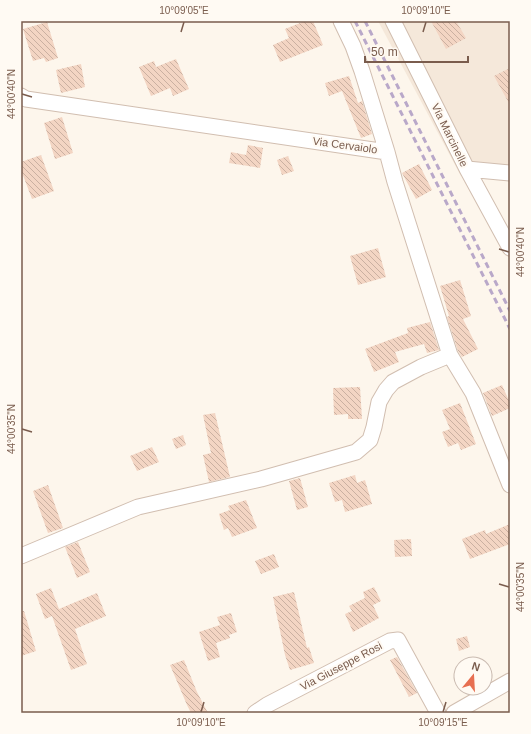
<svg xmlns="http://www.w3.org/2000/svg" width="531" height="734" viewBox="0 0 531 734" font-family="Arial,sans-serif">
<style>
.residential{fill:#f5e8da}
.building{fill:url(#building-back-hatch)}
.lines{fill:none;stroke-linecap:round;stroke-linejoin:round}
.minor-casing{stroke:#d1beb0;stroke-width:17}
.minor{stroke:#fff;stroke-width:15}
.rail{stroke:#b9a8c9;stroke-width:3;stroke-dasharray:6 4;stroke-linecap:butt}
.ticks{fill:none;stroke:#7a5c4d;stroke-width:1.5}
.labels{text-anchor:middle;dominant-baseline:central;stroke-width:4;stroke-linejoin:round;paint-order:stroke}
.street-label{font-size:11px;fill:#7a5c4d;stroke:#fffaf3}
.neatline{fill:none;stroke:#7a5c4d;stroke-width:1.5}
.ticks-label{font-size:10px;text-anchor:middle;fill:#7a5c4d}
</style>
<defs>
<pattern id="building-back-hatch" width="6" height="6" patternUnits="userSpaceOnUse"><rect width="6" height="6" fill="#f3d5c3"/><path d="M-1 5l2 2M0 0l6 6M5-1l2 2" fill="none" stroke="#cab0a1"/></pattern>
</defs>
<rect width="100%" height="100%" fill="#fdf6ec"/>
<!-- residential -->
<path class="residential" d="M378,21H510V180L461,176Z"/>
<!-- building -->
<path class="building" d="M305,21H313L323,45L280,62L273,45L289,38L285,29Z
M431,21H456L466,38L446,49Z
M47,22L58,58L46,62L44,58L33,61L23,29Z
M176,59L189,89L173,96L170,88L151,96L139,67L154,61L156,67Z
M81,64L85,87L61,93L56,70Z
M510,68V105L494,76Z
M349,76L358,103L362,101L372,134L361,138L342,91L329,96L325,83Z
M62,117L73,153L55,159L44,123Z
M248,145L263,148L260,168L229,163L231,152L246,155Z
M41,155L54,191L32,199L21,170V162Z
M288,156L294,171L282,175L277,160Z
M419,164L432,190L416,199L402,173Z
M378,248L386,277L358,285L350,256Z
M460,280L471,316L463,319L478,349L462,357L458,351L447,317L449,316L440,286Z
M430,322L439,350L427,353L424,344L395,352L399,362L374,372L365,349L408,333L407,328Z
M502,385L510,403V408L492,416L483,393Z
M360,387L362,419H348V414L334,415L333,388Z
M460,403L476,444L461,450L458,443L448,447L442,432L450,429L442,410Z
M215,413L230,477L209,482L203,455L211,453L203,415Z
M183,435L186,445L176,449L172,439Z
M152,447L159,462L137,471L130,456Z
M355,475L357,483L365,480L372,504L345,512L342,500L335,502L329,483Z
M300,478L308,507L297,510L289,481Z
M48,485L63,528L48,533L33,491Z
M246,500L257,528L232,537L228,528L224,530L219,514L230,510L228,506Z
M510,524V544L470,559L462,539L485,530L486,534Z
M411,539L412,556L395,557L394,540Z
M78,542L90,572L77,578L65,547Z
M274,554L279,567L261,574L255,561Z
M374,587L381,601L373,605L379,618L353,632L345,614L352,611L349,606L365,598L363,592Z
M51,588L59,609L97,593L106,616L75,629L87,664L71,670L52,616L45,619L36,594Z
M294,592L307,648L309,647L314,663L290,670L285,655L273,597Z
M21,611H24L36,651L21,656Z
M231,613L237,632L229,635L230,638L216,643L220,657L208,661L199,632L220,625L217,617Z
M467,636L470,647L459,651L456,639Z
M397,657L417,693L409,697L390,660Z
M184,660L197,692L208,713H191L187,705L170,665Z"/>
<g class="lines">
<!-- minor casing -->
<g class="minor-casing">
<path id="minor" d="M341,21L353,46L362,71L387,152L395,182L450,355L473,393L510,485
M393,21L467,169L510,248
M21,96L26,99L387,152
M467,169L510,173
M21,556L138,507L261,479L356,452L370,440L374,427L379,402L386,390L393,382L421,367L450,355
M255,713L267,705L390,641L398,640L438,713
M454,713L510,681"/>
</g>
<!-- minor -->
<use href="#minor" class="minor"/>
<!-- rail -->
<path class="rail" d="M355,21L510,329
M365,21L510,311"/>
</g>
<!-- ticks -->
<path class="ticks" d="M181,32L184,22M423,32L426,22M22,94L32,97M499,249L509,252M22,429L32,432M499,584L509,587M201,712L204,702M443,712L446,702"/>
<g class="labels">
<!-- street labels -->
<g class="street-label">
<text transform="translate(450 135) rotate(64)">Via Marcinelle</text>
<text transform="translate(345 145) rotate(8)">Via Cervaiolo</text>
<text transform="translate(341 666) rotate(-28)">Via Giuseppe Rosi</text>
</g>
</g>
<!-- border -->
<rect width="531" height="734" fill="none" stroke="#fffaf3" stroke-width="44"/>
<!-- north arrow -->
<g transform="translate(473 676) rotate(18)"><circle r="19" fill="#fffaf3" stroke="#cabbb1"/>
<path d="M0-3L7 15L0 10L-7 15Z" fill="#e76f51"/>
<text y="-6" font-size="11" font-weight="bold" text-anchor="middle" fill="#7a5c4d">N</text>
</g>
<!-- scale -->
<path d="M365 56v6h103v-6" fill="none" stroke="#7a5c4d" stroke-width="2"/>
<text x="371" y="56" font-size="12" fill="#7a5c4d" stroke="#fffaf3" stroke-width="3" paint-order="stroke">50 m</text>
<rect x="22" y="22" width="487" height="690" class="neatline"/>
<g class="ticks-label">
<text x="184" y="14">10°09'05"E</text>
<text x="426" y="14">10°09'10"E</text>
<text transform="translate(11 94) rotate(-90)" y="4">44°00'40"N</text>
<text transform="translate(520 252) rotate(-90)" y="4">44°00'40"N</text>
<text transform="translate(11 429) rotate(-90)" y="4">44°00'35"N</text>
<text transform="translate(520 587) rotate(-90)" y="4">44°00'35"N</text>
<text x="201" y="726">10°09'10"E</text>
<text x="443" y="726">10°09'15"E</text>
</g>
</svg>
